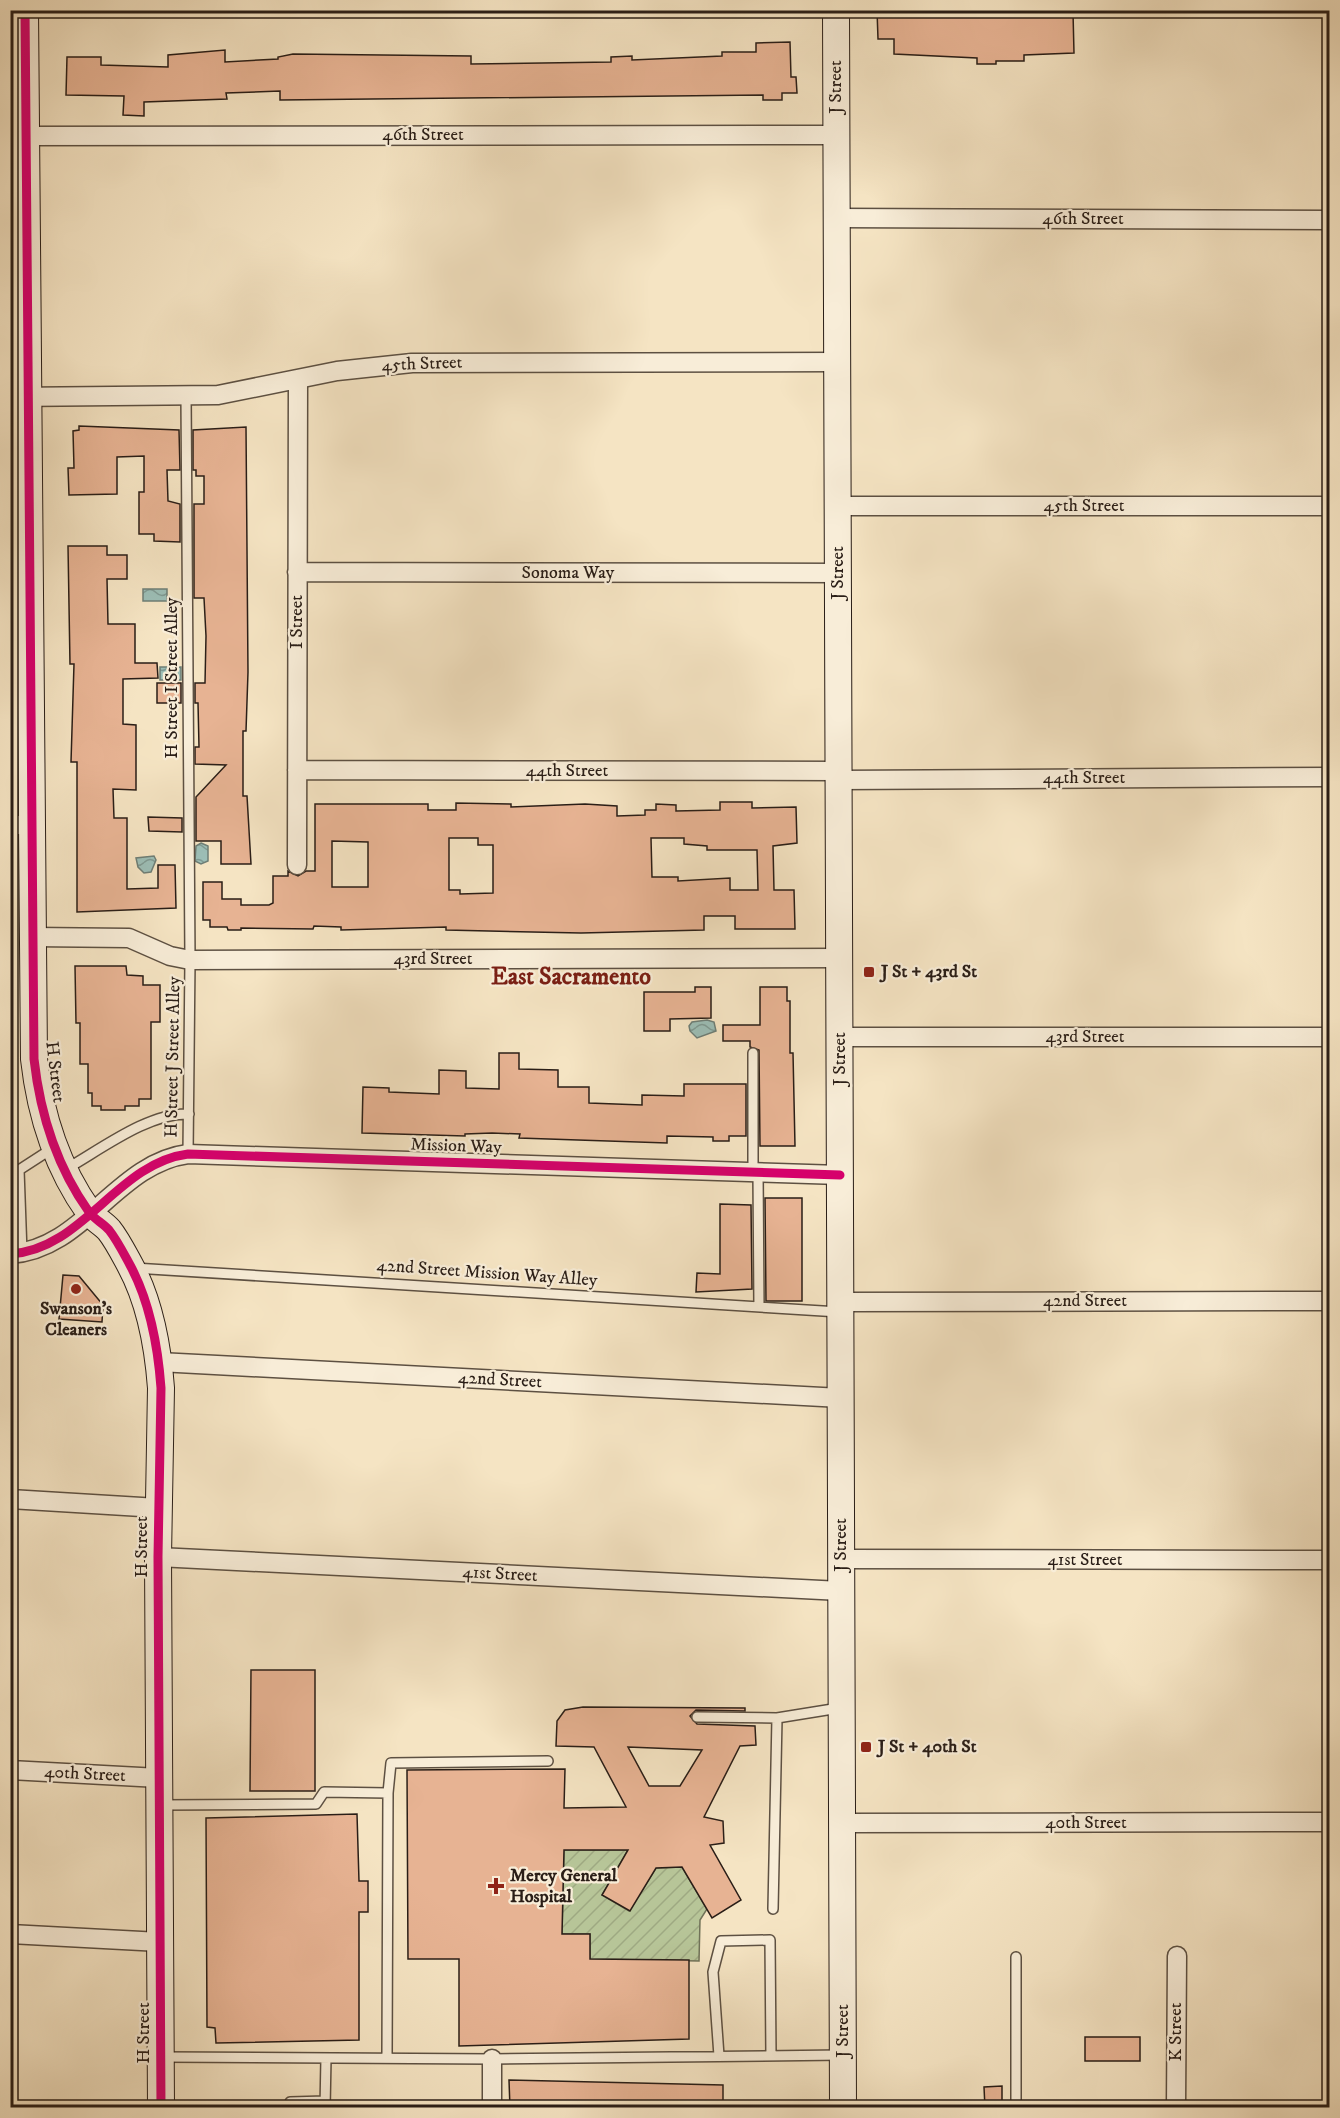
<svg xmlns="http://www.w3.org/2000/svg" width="1340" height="2118" viewBox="0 0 1340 2118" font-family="'IM FELL DW Pica',serif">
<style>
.garden{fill:url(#garden-furrows);stroke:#707258;stroke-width:1.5}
.water{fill:url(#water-waves);stroke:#6e7e76;stroke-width:1.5}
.building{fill:#e7b393;stroke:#2a1e17;stroke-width:1.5;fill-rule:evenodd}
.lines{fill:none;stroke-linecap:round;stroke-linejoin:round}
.lane-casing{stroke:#5d5042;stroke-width:12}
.street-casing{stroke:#5d5042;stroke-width:21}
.secondary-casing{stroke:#2a1e17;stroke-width:28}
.lane{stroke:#f8edd8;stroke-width:9}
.street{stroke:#f8edd8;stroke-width:18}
.secondary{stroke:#f8edd8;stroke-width:26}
.cycleway-casing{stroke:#f8edd8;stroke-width:13}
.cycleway{stroke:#d6006c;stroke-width:9}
.poi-dot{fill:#8f2418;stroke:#f8edd8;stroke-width:2}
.labels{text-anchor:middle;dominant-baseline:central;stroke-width:4.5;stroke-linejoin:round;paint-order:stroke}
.street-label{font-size:18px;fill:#2a1e17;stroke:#f8edd8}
.poi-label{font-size:18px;font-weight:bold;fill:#2a1e17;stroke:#f8edd8;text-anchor:start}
.district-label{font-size:24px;font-weight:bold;fill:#7a1f14;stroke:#f8edd8}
</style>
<defs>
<pattern id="garden-furrows" width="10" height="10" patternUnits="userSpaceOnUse" patternTransform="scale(1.5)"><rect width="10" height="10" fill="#b7c598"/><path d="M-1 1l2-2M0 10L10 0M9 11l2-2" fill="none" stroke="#9ea982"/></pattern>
<pattern id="water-waves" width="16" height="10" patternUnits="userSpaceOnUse" patternTransform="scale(1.5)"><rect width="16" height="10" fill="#9cbeb6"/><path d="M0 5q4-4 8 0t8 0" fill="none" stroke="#7f9a93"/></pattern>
</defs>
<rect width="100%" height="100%" fill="#f5e4c3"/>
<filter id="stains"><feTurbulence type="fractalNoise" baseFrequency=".00333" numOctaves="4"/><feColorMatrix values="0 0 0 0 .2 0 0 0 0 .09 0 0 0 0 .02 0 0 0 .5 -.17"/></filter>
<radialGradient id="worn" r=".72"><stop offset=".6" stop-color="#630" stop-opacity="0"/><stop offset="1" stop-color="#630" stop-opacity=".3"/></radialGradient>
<!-- garden -->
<path class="garden" d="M564,1850H628L602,1895L629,1911L656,1868L682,1867L707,1909L700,1920L699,1961L590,1959V1934H562Z"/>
<!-- water -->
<path class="water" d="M143,589H167V601H143Z
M160,667H181V680H160Z
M201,843L208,846V861L201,864L195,861L196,846Z
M154,856L156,860L151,872L144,873L138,867L136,858Z
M707,1020L714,1022L716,1031L697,1038L690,1031L689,1026L692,1022Z"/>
<!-- building -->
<path class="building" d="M877,10H1070L1073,12L1074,53L1024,55V61H996V64H977V58L894,54V39H878Z
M790,42L791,77H796L797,93H782V100H763V95L280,100V91L226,93L227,99L144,102V116L123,115L124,96L66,95L67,57H101V65L168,67V55L225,50V62L278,59V57L293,54L471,56V64L611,62V57L632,56V60L722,56V52H756V43Z
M79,426L179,430L180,470H167L168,501L180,504V542L154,541V534H139V492H144V456L117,457V494L69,495L68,468H74L73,431L79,430Z
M246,427L248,672L246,731H243V796H247L251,864H221V841H196V797L226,765L195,764V747H199L198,703H195V683H205L206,636L204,598H194V504H204V476H196V470H193V430Z
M68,546H107V555H127V579H107L108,624H135V663H157L158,678L123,679V724L136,725V790L113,789L114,818H127V889L158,888V865H175L176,908L77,912V762H71L74,664H70Z
M157,683H181V703H157Z
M720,802H752V808L796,807L797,843L773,846L774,890H794L795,929H735V916H704V930L581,933L446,930V927L341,930V927L314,926L313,929L241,928V930H228L227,927H210V920H203V882H222V899H241V905H269L273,903V876H288V871L298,876L306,871H315V804H428V810H456V803L511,804V807L585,804L617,806V816L645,815V810H656V804L676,805V811L720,810ZM449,838H478V845H493V893L460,894V890H449ZM651,838H684V844L707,846V850H757L758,890H730V878L678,881V877H652ZM332,841L368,842V887H332Z
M148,817L182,818V832L149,831Z
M75,966H126L127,975L143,976V985H160V1022H151V1099H139V1106H125V1110H101V1106H92V1093H88V1064H80V1023H76Z
M695,987H711V1018L670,1019V1031H644V992H695Z
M760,987H787V1001H790V1053H793L795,1146H760L759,1050L750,1047V1041H723V1025H760Z
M499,1053H519V1069L558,1070V1087H589V1103L642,1105V1095L684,1096V1084H746V1136H729V1141H713V1137L667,1136V1143L519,1138L520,1134L492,1133L465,1134V1136L362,1133L363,1087L389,1088V1092L439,1094V1070L466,1071V1088L499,1089Z
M765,1198H802V1301H766Z
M720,1204L751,1205L752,1289L696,1292L697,1273L720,1274Z
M63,1275L79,1276L103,1305L102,1322L59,1319Z
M251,1670H315V1791H250Z
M583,1707L745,1708V1711L696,1710L690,1716L697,1724L755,1726L756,1745L740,1746L704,1817L723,1821L724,1843L710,1845L741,1900L712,1918L682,1867L656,1868L630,1911L602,1895L628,1850H564L562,1934H590V1959L689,1960V2039L459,2046V1959H408L407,1770L565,1769L564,1808L626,1807L594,1747L556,1746L557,1721L565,1710ZM628,1747L702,1750L680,1786H649Z
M357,1814L359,1881H368V1912H359V2040L216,2043L215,2028L207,2027L206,1818Z
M1085,2037H1140V2061H1085Z
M509,2080L723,2085V2108H510Z
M1002,2086V2108H985L984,2087Z"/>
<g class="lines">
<!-- lane casing -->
<g class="lane-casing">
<path id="lane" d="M186,396L190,960L188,1154
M753,1053V1172
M66,1169C100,1150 149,1112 189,1114
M758,1172L759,1307
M22,1253L19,1170L53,1148
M134,1268L839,1312
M697,1717L777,1718
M388,1793L391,1763L548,1761
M161,1805L316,1804L324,1792L388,1793L387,2058
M773,1909L777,1718L839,1708
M1016,1957V2108L1330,2107
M719,2056L713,1972L721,1941L770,1940L771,2056
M163,2057L492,2059L842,2055
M290,2102L325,2101
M325,2108L326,2058"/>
</g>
<!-- street casing -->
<g class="street-casing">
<path id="street" d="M10,136L836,135
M837,218L1330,220
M10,397L218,395L337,371L412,363L837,362
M838,506H1330
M297,572L838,573
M297,770L838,771
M838,780L1330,777
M10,825H32
M297,865L298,379
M32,937L129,938L170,956L190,960L839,958
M840,1037H1330
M10,1254C83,1250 117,1163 188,1154L840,1175
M841,1302L1330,1301
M159,1362L841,1398
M10,1499L158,1508
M158,1557L841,1591
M841,1559L1330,1560
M10,1770L159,1778
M842,1823L1330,1822
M10,1934L160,1942
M492,2059V2108
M1176,2108L1177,1956"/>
</g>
<!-- secondary casing -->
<g class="secondary-casing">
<path id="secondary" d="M25,10L34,1059C40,1113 57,1167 89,1212C94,1219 103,1223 109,1230C117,1240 124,1254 130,1265C150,1302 158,1347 161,1388L158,1557L161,2108
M836,10L843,2108"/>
</g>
<!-- lane -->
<use href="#lane" class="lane"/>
<!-- street -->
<use href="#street" class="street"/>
<!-- secondary -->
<use href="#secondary" class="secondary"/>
<!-- cycleway casing -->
<g class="cycleway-casing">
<path id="cycleway" d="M25,10L34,1059C40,1113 57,1167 89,1212C94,1219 103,1223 109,1230C117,1240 124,1254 130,1265C150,1302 158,1347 161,1388L158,1557L161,2108
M10,1254C83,1250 117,1163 188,1154L840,1175"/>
</g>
<!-- cycleway -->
<use href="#cycleway" class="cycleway"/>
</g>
<!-- markers -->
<g class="poi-dot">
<rect x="863" y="966" width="12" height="12" rx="3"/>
<circle cx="76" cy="1289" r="6"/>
<rect x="860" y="1741" width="12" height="12" rx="3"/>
<path d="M493 1877h6v6h6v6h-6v6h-6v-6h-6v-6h6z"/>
</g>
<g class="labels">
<!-- street labels -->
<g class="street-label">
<text transform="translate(836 87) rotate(-90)">J Street</text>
<text x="423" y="135">46th Street</text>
<text x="1083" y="219">46th Street</text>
<text transform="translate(422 364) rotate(-2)">45th Street</text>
<text x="1084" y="506">45th Street</text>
<text x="568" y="573">Sonoma Way</text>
<text transform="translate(838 573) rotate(-90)">J Street</text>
<text transform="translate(297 622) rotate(-90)">I Street</text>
<text transform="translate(172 678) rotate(-90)">H Street I Street Alley</text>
<text x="567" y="771">44th Street</text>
<text x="1084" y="778">44th Street</text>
<text x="433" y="959">43rd Street</text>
<text x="1085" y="1037">43rd Street</text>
<text transform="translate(173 1057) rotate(-89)">H Street J Street Alley</text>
<text transform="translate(840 1059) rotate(-90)">J Street</text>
<text transform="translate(55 1072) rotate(83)">H Street</text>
<text transform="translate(456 1146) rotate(2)">Mission Way</text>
<text transform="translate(487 1273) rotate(4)">42nd Street Mission Way Alley</text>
<text x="1085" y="1301">42nd Street</text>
<text transform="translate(500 1380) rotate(3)">42nd Street</text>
<text transform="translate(841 1545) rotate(-90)">J Street</text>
<text transform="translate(142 1547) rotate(-90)">H Street</text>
<text x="1085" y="1560">41st Street</text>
<text transform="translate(500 1574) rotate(3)">41st Street</text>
<text transform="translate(85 1774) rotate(3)">40th Street</text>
<text x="1086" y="1823">40th Street</text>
<text transform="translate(843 2031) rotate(-90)">J Street</text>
<text transform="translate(1176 2032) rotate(-90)">K Street</text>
<text transform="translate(144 2033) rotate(-90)">H Street</text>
</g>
<!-- poi labels -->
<g class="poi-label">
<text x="881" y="972">J St + 43rd St</text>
<text x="76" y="1309" text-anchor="middle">Swanson's<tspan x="76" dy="21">Cleaners</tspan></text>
<text x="878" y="1747">J St + 40th St</text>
<text x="510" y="1876">Mercy General<tspan x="510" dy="21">Hospital</tspan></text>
</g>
<!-- district labels -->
<g class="district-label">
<text x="571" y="977">East Sacramento</text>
</g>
</g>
<!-- margin -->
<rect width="1340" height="2118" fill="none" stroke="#f5e4c3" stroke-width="36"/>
<rect x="12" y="12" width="1316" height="2094" fill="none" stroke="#2a1e17" stroke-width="3"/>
<rect x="18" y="18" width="1304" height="2082" fill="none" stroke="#2a1e17" stroke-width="1.5"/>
<rect width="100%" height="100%" filter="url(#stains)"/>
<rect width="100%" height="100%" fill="url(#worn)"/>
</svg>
